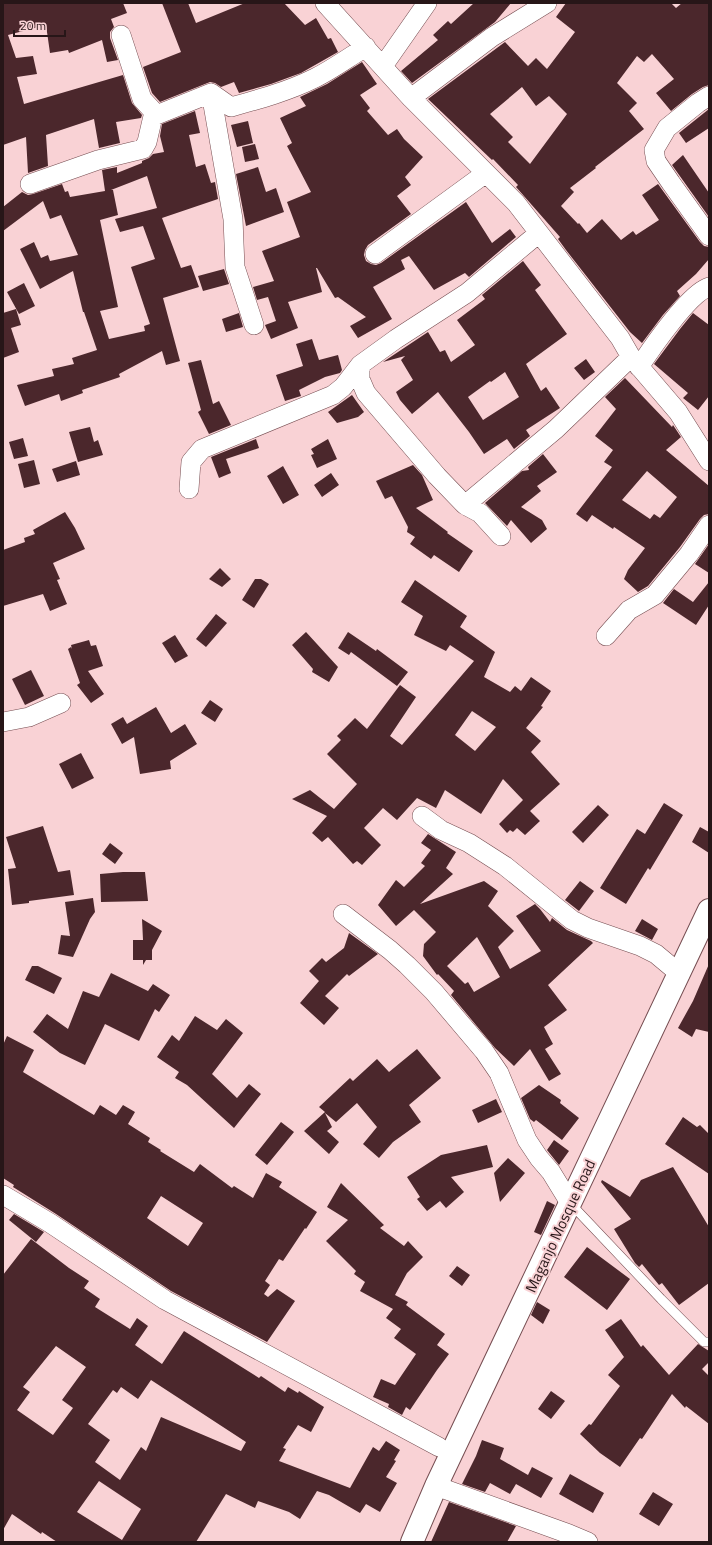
<svg xmlns="http://www.w3.org/2000/svg" width="712" height="1545" viewBox="0 0 712 1545" font-family="'Titillium Web',sans-serif">
<style>
.building{fill:#4b272c;fill-rule:evenodd}
.lines{fill:none;stroke-linecap:round;stroke-linejoin:round}
.service-casing{stroke:#754d51;stroke-width:10}
.minor-casing{stroke:#754d51;stroke-width:20}
.tertiary-casing{stroke:#754d51;stroke-width:24}
.service{stroke:#fff;stroke-width:9}
.minor{stroke:#fff;stroke-width:19}
.tertiary{stroke:#fff;stroke-width:22}
.labels{text-anchor:middle;dominant-baseline:central;stroke-width:4;stroke-linejoin:round;paint-order:stroke}
.street-label{font-size:15px;fill:#271618;stroke:#f9d2d5}
</style>
<rect width="100%" height="100%" fill="#f9d2d5"/>
<!-- building -->
<path class="building" d="M3,3H123L127,13L111,19L114,27L110,32V38L118,60L107,62L102,40L69,53L68,50L50,53L46,25L8,35L16,58L33,56L37,74L17,77L24,104L123,75L132,103L142,115L141,118L116,122L120,143L99,148L94,119L46,135L48,166L28,173L26,137L3,145Z
M162,3H188L196,23L245,3H284L305,25L316,18L328,39L331,38L338,52L301,73L271,84L239,93L234,82L221,87L215,83L210,82L160,102L152,93L143,67L181,52Z
M474,3H511L495,22L412,83L401,71L438,40L433,35L448,21L451,24Z
M566,3H671L676,8L682,3H709V85L703,87L692,94L671,111L656,93L674,79L652,54L644,62L637,56L617,83L637,103L629,111L644,129L595,167L596,168L570,188L574,192L561,206L578,224L579,223L587,233L602,219L621,240L633,231L636,235L659,220L642,195L658,184L700,242L704,246L709,247V259L696,274L677,291L680,296L663,315L642,343L630,332L566,250L558,239L560,237L516,187L518,185L493,159L492,160L428,99L505,42L528,66L536,58L547,69L575,32L556,17ZM522,87L536,106L549,96L567,114L530,164L508,142L513,137L490,114Z
M362,62L377,84L360,95L370,108L367,111L388,135L397,129L404,139L423,157L405,177L411,185L397,196L411,214L368,245L365,250L364,255L366,261L371,264L376,265L381,263L466,202L492,243L510,229L516,237L469,277L465,273L434,290L409,256L401,260L405,269L373,287L392,319L358,338L350,326L366,317L338,297L335,298L317,268H316L322,292L288,302L298,328L271,339L265,325L276,321L268,297L257,300L253,287L274,281L262,251L300,237L287,202L311,192L287,146L292,143L280,118L306,106L300,97L327,84Z
M709,109V128L686,143L679,133Z
M195,111L200,133L189,135L196,167L205,164L211,183L215,182L218,199L162,218L181,268L191,265L199,287L163,298L180,361L166,365L162,351L119,374L120,377L82,390L83,393L61,401L59,394L25,406L17,385L54,376L52,369L74,364L72,358L97,350L84,312H83L73,271L40,289L20,249L34,242L41,258L48,255L50,261L78,255L61,215L50,219L43,201L3,231V207L22,192L28,195L33,194L62,184L65,192L68,191L70,197L105,191L102,170L117,167V173L142,163V161L149,158L153,154L164,152L160,136L162,124ZM147,176L157,208L115,219L120,232L143,226L155,259L131,267L150,324L144,326L145,331L109,339L100,311L118,307L100,220L118,215L113,190H111Z
M248,121L253,143L237,147L231,125Z
M255,144L259,159L245,162L242,147Z
M683,155L709,193V217L672,165Z
M258,167L266,192L276,188L284,212L246,226L236,174Z
M523,261L541,285L535,290L567,334L526,364L541,391L546,387L560,408L526,430L530,436L514,449L507,439L484,454L469,432L438,392L412,414L400,400L396,392L413,380L401,360L405,356L383,362L428,332L440,352L445,350L451,362L475,345L457,320L485,299L482,295ZM505,372L519,397L483,420L468,397L490,381L491,382Z
M224,269L229,284L203,291L198,276Z
M24,283L35,306L19,314L7,292Z
M16,309L21,325L11,328L19,352L3,358V313Z
M239,313L243,327L226,332L222,319Z
M693,313L709,325V396L698,410L683,398L688,393L654,364L680,329Z
M312,339L319,360L338,355L342,370L340,373L325,377L299,390L301,396L285,401L276,375L303,366L296,344Z
M586,359L595,372L584,380L574,368Z
M201,360L213,404L219,401L231,425L209,434L198,412L201,410L188,363Z
M625,378L672,427L673,425L681,437L666,450L709,486V514L704,515L700,519L680,547L648,586L638,592L624,579L628,570L645,548L614,527L613,529L592,515L587,522L576,514L612,467L604,462L613,450L595,436L616,409L605,397ZM647,471L677,497L660,518L654,514L650,519L622,500Z
M352,395L364,412L358,417L337,423L328,412Z
M90,427L94,442L98,440L103,455L78,462L69,432Z
M23,438L28,456L14,459L9,442Z
M256,439L259,448L226,459L231,473L219,478L211,457Z
M328,439L337,459L317,468L311,455L314,454L311,449Z
M543,454L557,472L537,486L541,491L521,507L542,520L547,529L531,543L511,520L507,526L485,503L522,471L529,470L528,467Z
M34,460L40,484L24,488L18,464Z
M76,461L80,475L57,482L52,469Z
M413,465L422,475L433,500L416,508L448,532L447,533L473,551L459,572L434,555L431,559L410,544L415,537L407,532L408,527L392,496L385,499L376,481Z
M283,466L299,495L283,504L267,476Z
M331,473L339,485L322,497L314,485Z
M65,512L75,528L85,549L53,563L60,579L57,580L67,604L50,611L43,594L3,606V550L25,542L24,538L35,534L33,530Z
M709,544V573L695,564Z
M220,568L231,579L222,587L209,579Z
M255,579H261L269,584L254,608L242,600Z
M415,580L467,616L460,627L495,652L484,677L510,692L515,686L521,691L531,677L551,691L541,706L543,707L526,728L541,741L531,752L560,784L530,811L540,821L525,835L517,828L513,832L510,830L507,833L499,824L523,800L503,779L481,814L445,790L436,808L417,798L397,820L383,808L364,828L381,845L362,865L357,861L353,864L328,837L322,842L312,833L327,816L292,799L310,790L334,809L357,784L327,754L341,740L337,736L355,718L367,729L400,685L416,697L390,736L402,745L474,661L450,645L446,651L414,635L423,616L401,602ZM472,711L496,727L475,751L455,735Z
M709,582V605L696,625L663,603L674,589L693,602Z
M216,614L227,623L206,647L196,639Z
M306,632L338,667L329,682L312,672L313,669L292,645Z
M348,632L376,651L377,649L408,672L397,686L351,652L349,655L338,648Z
M175,635L188,656L175,663L162,643Z
M89,640L91,646L96,645L103,666L88,671L104,694L91,703L77,685L80,683L68,649L71,647L72,649L71,645Z
M31,670L44,696L25,705L12,679Z
M210,700L223,709L215,722L201,713Z
M156,707L171,733L185,724L197,744L170,761L171,769L140,774L134,737L122,744L111,724L123,717L127,724Z
M81,753L94,778L72,789L59,764Z
M664,803L683,815L650,870L648,868L626,904L600,888L637,829L645,834Z
M598,805L609,815L583,843L572,832Z
M43,826L58,872L70,870L74,895L29,901V903L12,905L8,869L16,868L6,837Z
M700,827L709,832V853L692,842Z
M428,834L456,852L446,868L453,874L420,904L484,881L498,891L488,906L514,931L498,947L510,969L541,951L516,916L535,904L540,909L550,922L552,918L567,930L591,941L593,943L548,985L567,1010L544,1027L553,1044L545,1049L561,1074L549,1081L530,1049L514,1066L495,1048L451,995L454,991L438,974L437,975L423,956L424,944L436,932L414,910L396,926L378,905L396,880L404,887L425,866L421,863L431,850L421,843ZM477,937L500,977L474,992L468,982L465,984L447,966Z
M110,843L123,853L115,864L102,854Z
M123,872H145L148,901L101,902L100,874Z
M580,881L594,891L579,911L565,900Z
M93,898L95,912L90,919L73,957L58,954L61,935L70,936L65,902Z
M142,919L162,931L152,950V960H146L143,965V960H133V940H143Z
M642,919L658,929L652,940L635,931Z
M349,933L378,954L349,976L347,974L325,996L339,1008L324,1025L300,1003L319,981L309,971L322,958L326,962L344,948Z
M709,964V1032L696,1029L692,1037L678,1028L693,1001Z
M32,966H38L62,978L54,994L25,980Z
M111,973L148,991L153,984L170,995L159,1012L155,1009L139,1041L105,1024L85,1065L60,1053L33,1032L47,1014L68,1029L83,991L99,997Z
M195,1016L217,1030L226,1019L243,1033L212,1074L237,1098L249,1084L261,1094L234,1128L187,1085L175,1078L179,1072L157,1057L172,1035L179,1041Z
M7,1036L34,1050L23,1072L94,1115L100,1105L116,1115L123,1105L135,1112L128,1124L150,1138L148,1142L161,1150L160,1151L194,1172L200,1164L232,1188L234,1186L253,1198L266,1173L282,1182L279,1187L317,1212L306,1229L305,1228L283,1261L279,1259L265,1281L270,1285L264,1294L268,1297L277,1289L295,1301L267,1342L171,1291L56,1214L13,1187L14,1185L3,1178V1045ZM161,1196L203,1223L188,1246L147,1218Z
M417,1049L441,1078L409,1105L421,1122L393,1142L379,1158L363,1144L377,1127L357,1103L336,1122L325,1113L332,1127L327,1131L339,1142L329,1154L304,1131L325,1112L319,1107L350,1078L353,1081L377,1059L389,1072Z
M539,1085L561,1100L560,1103L579,1118L562,1140L536,1120L534,1122L530,1119L521,1098Z
M496,1099L502,1112L478,1123L472,1110Z
M683,1117L697,1127L700,1125L709,1134V1174L665,1144Z
M281,1122L294,1132L267,1165L255,1155Z
M554,1140L569,1151L559,1165L547,1150Z
M487,1145L493,1167L451,1177L464,1192L446,1208L440,1201L427,1211L417,1199L420,1197L407,1177L441,1155Z
M508,1158L525,1173L500,1202L494,1173Z
M673,1167L709,1227V1283L679,1305L662,1283L659,1285L642,1264L639,1267L635,1263L614,1229L631,1219L601,1182L602,1180L630,1197L641,1180Z
M341,1183L384,1225L380,1228L404,1246L408,1241L423,1257L407,1273L395,1295L408,1302L406,1305L445,1334L437,1345L449,1354L437,1370L410,1410L406,1407L402,1415L388,1407L389,1404L373,1397L381,1379L395,1385L416,1354L394,1338L401,1329L386,1318L393,1309L360,1291L365,1282L354,1274L356,1271L326,1241L348,1220L327,1207Z
M547,1201L555,1205L541,1235L534,1232Z
M14,1214L44,1232L36,1242L9,1220Z
M31,1239L69,1268L89,1281L84,1288L100,1299L95,1307L130,1329L137,1318L148,1326L135,1345L162,1364L184,1331L259,1378L261,1376L285,1392L288,1387L298,1393L299,1391L324,1407L311,1432L298,1425L283,1448L286,1449L279,1461L350,1488L373,1447L379,1451L386,1441L400,1450L394,1460L396,1461L386,1477L397,1483L380,1512L366,1504L360,1513L329,1495L317,1491L300,1519L289,1512L258,1501L255,1508L226,1494L196,1542H57L42,1532L41,1534L12,1514L3,1530V1275ZM56,1346L86,1367L62,1400L73,1408L53,1435L17,1410L30,1392L23,1387ZM151,1380L246,1442L241,1451L161,1417L146,1451L141,1447L120,1480L95,1462L110,1440L88,1424L113,1390L117,1393L121,1387L138,1399ZM99,1481L141,1509L122,1540L77,1512Z
M587,1247L630,1279L607,1310L564,1277Z
M457,1266L470,1275L462,1286L449,1276Z
M537,1302L550,1310L543,1324L531,1315Z
M621,1319L641,1347L643,1345L669,1375L698,1344L709,1351V1362L702,1369L709,1376V1424L686,1406L685,1408L672,1394L642,1439L640,1438L620,1467L600,1453L580,1434L589,1424L591,1425L620,1386L608,1375L624,1357L605,1330Z
M551,1391L565,1401L551,1419L538,1409Z
M482,1440L504,1448L500,1459L528,1475L532,1467L553,1478L541,1498L516,1484L510,1494L490,1483L485,1492L462,1484L476,1456Z
M570,1474L604,1493L593,1513L559,1494Z
M653,1492L673,1504L659,1526L639,1514Z
M449,1502L516,1526L507,1542H431Z"/>
<g class="lines">
<!-- service casing -->
<g class="service-casing">
<path id="service" d="M570,1203L661,1299L704,1342H709"/>
</g>
<!-- minor casing -->
<g class="minor-casing">
<path id="minor" d="M325,3L411,98L516,203L620,338L631,357L678,412L709,461
M383,66L427,3
M211,93L233,219L235,267L254,325
M709,96L698,103L667,128L654,150L656,161L671,183L709,236
M411,98L492,37L547,3
M154,116L211,93L231,107C260,99 289,91 315,78C333,69 349,57 366,47
M30,184L98,160L143,149L147,142L154,112L142,99L121,35
M375,254L486,173
M360,365V379L366,393L437,476L465,505
M639,367C651,349 689,293 709,287
M189,489L191,462L202,449L333,395L343,387L360,365L396,339L467,293L539,233
M501,536L480,513L465,505L556,429L631,357
M606,636L629,610L655,595L689,554L709,525
M3,722L29,717L61,703
M422,816L441,830L469,843L505,866L572,920L588,928L640,946L656,954L680,974
M343,914L390,950L407,965L434,992L484,1051L499,1073L527,1140L539,1158L551,1172L570,1203
M3,1195L50,1223L165,1300L439,1447
M436,1486L569,1534L588,1542"/>
</g>
<!-- tertiary casing -->
<g class="tertiary-casing">
<path id="tertiary" d="M412,1542L436,1486L709,910"/>
</g>
<!-- service -->
<use href="#service" class="service"/>
<!-- minor -->
<use href="#minor" class="minor"/>
<!-- tertiary -->
<use href="#tertiary" class="tertiary"/>
</g>
<g class="labels">
<!-- street labels -->
<g class="street-label">
<text transform="translate(560 1226) rotate(-65)">Maganjo Mosque Road</text>
</g>
</g>
<!-- border -->
<rect width="712" height="1545" fill="none" stroke="#271618" stroke-width="8"/>
<!-- scale -->
<path d="M14 30v6h51v-6" fill="none" stroke="#271618" stroke-width="2"/>
<text x="20" y="30" font-size="12" fill="#271618" stroke="#f9d2d5" stroke-width="3" paint-order="stroke">20 m</text>
</svg>
